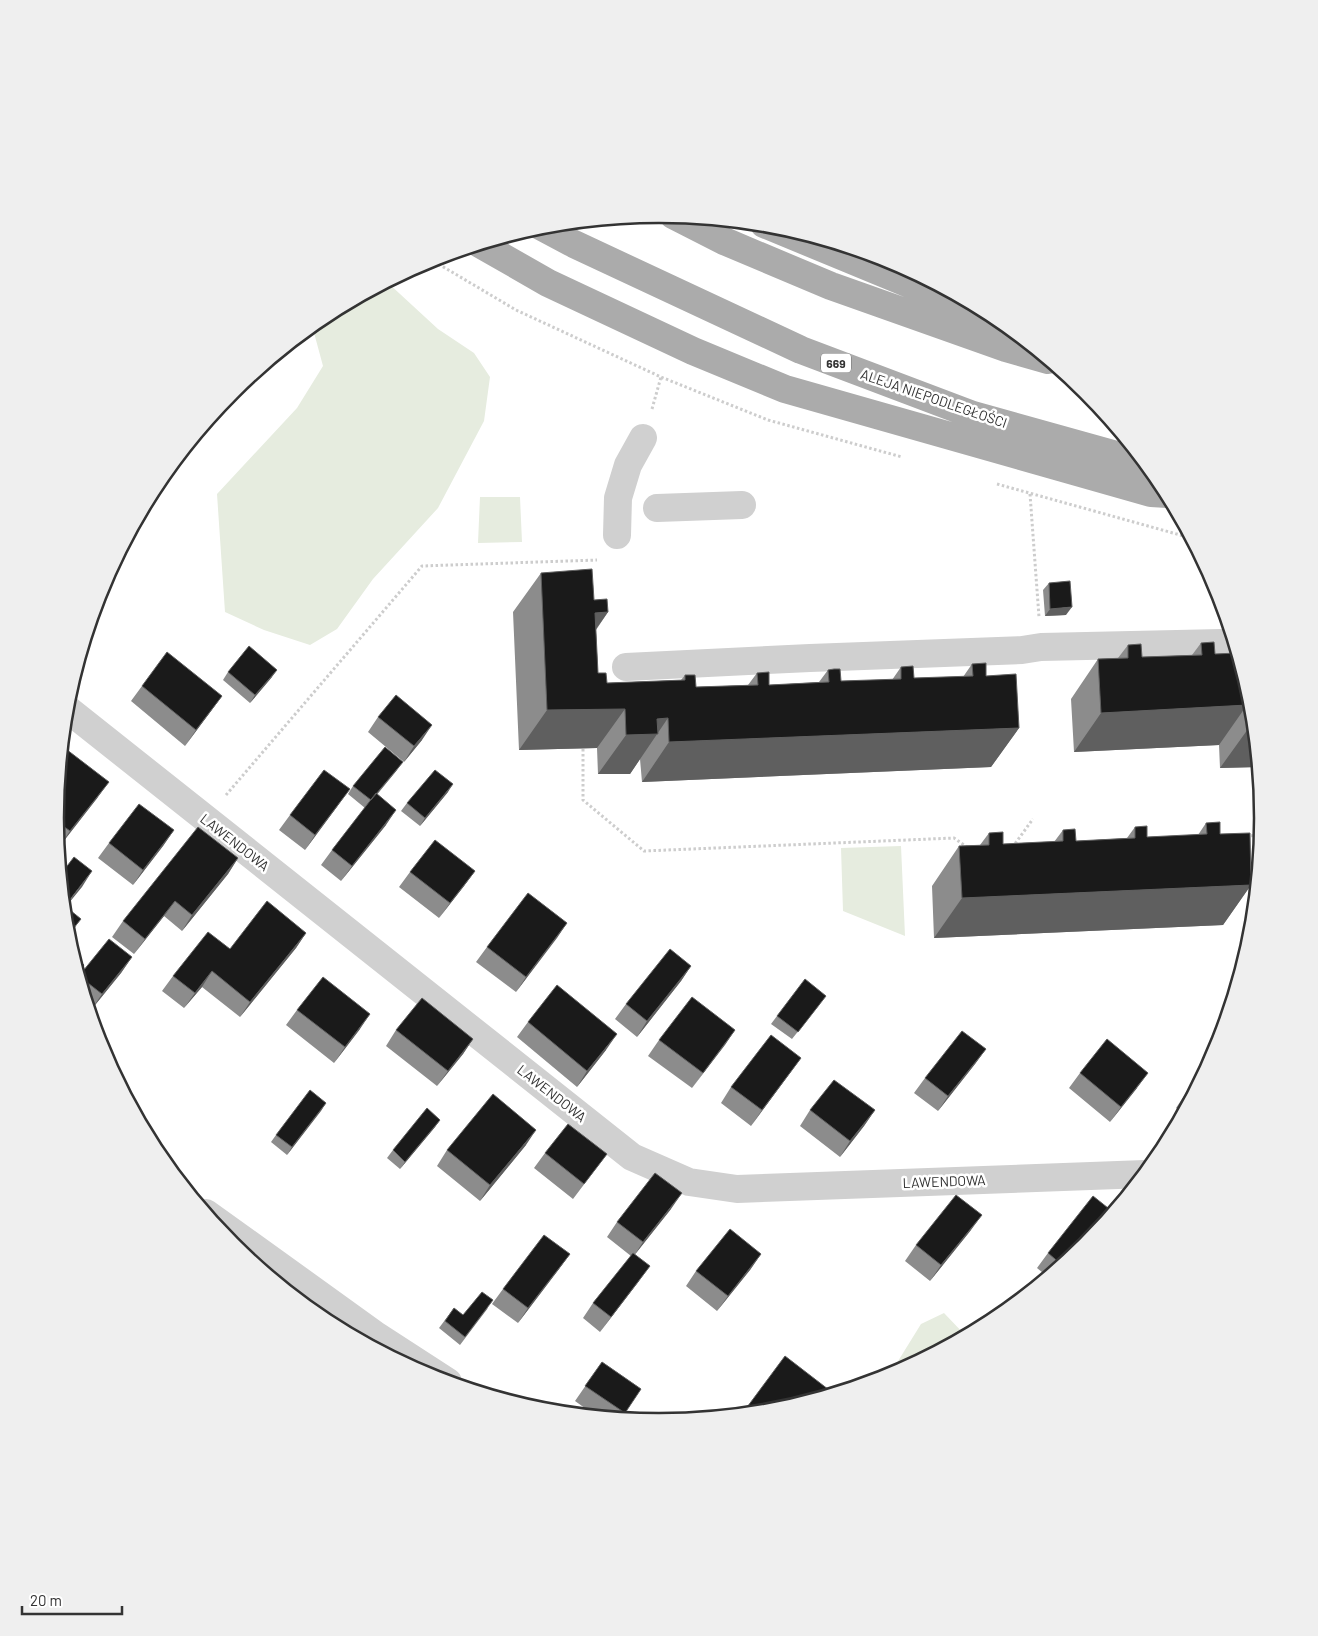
<svg xmlns="http://www.w3.org/2000/svg" width="1318" height="1636" viewBox="0 0 1318 1636" font-family="Barlow,sans-serif">
<style>
.green{fill:#e6ecdf}
.lines{fill:none;stroke-linecap:round;stroke-linejoin:round}
.path{stroke:#cdcdcd;stroke-width:3;stroke-dasharray:2.5 2.5;stroke-linecap:butt}
.minor{stroke:#d0d0d0;stroke-width:28}
.major{stroke:#ababab;stroke-width:28}
.wall{fill:#8c8c8c}
.shaded-wall{fill:#5f5f5f}
.building{fill:#1a1a1a;stroke:#5f5f5f}
.labels{text-anchor:middle;dominant-baseline:central;stroke-width:5;stroke-linejoin:round;paint-order:stroke}
.shield{fill:#fff;stroke:#707070;stroke-width:1}
.shield-label{font-size:12px;font-weight:bold;fill:#333}
.street-label{font-size:14px;fill:#333;stroke:#fff}
.rim{fill:none;stroke:#333;stroke-width:2.5}
</style>
<rect width="100%" height="100%" fill="#fff"/>
<!-- green -->
<path class="green" d="M387,282L438,329L474,353L490,377L484,421L438,508L373,579L337,629L310,645L264,630L225,612L217,494L297,408L323,366L313,329L317,321L324,316Z
M480,497H520L522,542L478,543Z
M901,846L905,936L843,911L841,848Z
M944,1313L966,1336L894,1374L895,1366L921,1324Z"/>
<g class="lines">
<!-- path -->
<path class="path" d="M430,259L516,310L661,377L768,420L902,457
M652,409L661,377
M997,484L1191,538
M1030,494L1039,617
M583,749V800L644,851L954,838L967,847
M226,795L422,566L597,560
M1246,836L1261,835
M1011,845H1014L1033,819"/>
<!-- minor -->
<path class="minor" d="M657,508L742,505
M617,535L618,498L628,465L643,438
M626,667L810,658L1022,650L1041,647L1222,643L1235,645
M66,708L632,1157L689,1182L737,1189L1145,1174
M206,1213L377,1336L448,1382"/>
<!-- major -->
<path class="major" d="M673,215L724,241L831,286L1006,348L1048,360
M764,224L1004,323
M540,226L574,244L801,350L973,415L1145,463
M480,244L548,283L693,351L785,389L1151,493L1168,494"/>
</g>
<!-- wall -->
<path class="wall" d="M541,573L594,600L608,612L596,630L598,673L607,683L681,680L685,675L696,687L748,685L757,673L769,685L819,682L828,670L841,681L892,680L901,667L914,678L963,677L972,664L986,676L1019,728L991,767L642,782L640,759L630,774H598L597,748L519,750L513,612Z
M1049,583L1066,615L1045,616L1043,590Z
M1201,643L1215,654L1251,700L1258,767L1220,768L1219,745L1074,752L1071,699L1098,659L1118,658L1128,645L1142,657L1192,655Z
M228,672L272,677L250,703L223,680Z
M142,686L222,696L185,746L131,701Z
M378,717L422,740L404,762L368,732Z
M397,770L377,794L386,825L341,881L321,865L332,850L365,808L348,794L353,786Z
M448,792L420,826L401,811L407,803Z
M98,797L59,847L58,845L55,818Z
M339,804L305,850L279,830L290,815Z
M1206,823L1220,834L1251,885L1223,925L934,938L932,886L959,846L980,845L989,833L1003,844L1054,842L1063,830L1076,841L1127,838L1135,827L1147,837L1198,835Z
M174,830L163,846L133,885L98,858L109,843Z
M238,858L228,874L182,931L164,916L134,954L112,937L123,921Z
M475,871L464,886L439,918L399,887L410,872Z
M567,923L516,992L476,962L487,947Z
M306,933L296,948L240,1017L202,987L184,1008L162,991L173,976L230,949Z
M132,957L121,973L91,1010L88,1007L79,976Z
M691,966L681,981L637,1037L615,1019L626,1004Z
M820,1004L792,1039L771,1024L777,1016Z
M297,1010L360,1029L334,1063L286,1025Z
M528,1022L606,1050L577,1087L517,1037Z
M396,1030L473,1039L463,1054L437,1086L386,1046Z
M735,1030L692,1088L648,1056L659,1040Z
M986,1049L975,1064L938,1111L914,1093L925,1078Z
M801,1058L751,1126L721,1103L731,1087Z
M1209,1065L1183,1113L1176,1108L1186,1093Z
M1080,1073L1137,1088L1110,1122L1069,1088Z
M326,1103L287,1155L271,1142L276,1135Z
M810,1110H875L864,1126L840,1157L800,1126Z
M440,1120L435,1127L400,1169L387,1158L393,1150Z
M526,1145L480,1201L437,1166L447,1150Z
M545,1153L607,1154L573,1199L534,1168Z
M671,1209L635,1254L639,1281L600,1332L583,1318L593,1303L631,1256L607,1237L617,1222Z
M971,1230L930,1281L905,1261L916,1245Z
M1086,1245L1048,1277L1037,1268L1048,1253Z
M570,1254L559,1269L518,1323L492,1304L503,1289Z
M761,1254L750,1270L717,1311L686,1286L696,1271Z
M454,1308L463,1315L488,1308L460,1345L439,1328Z
M602,1362L641,1389L621,1418L596,1416L575,1401Z"/>
<!-- shaded-wall -->
<path class="shaded-wall" d="M1072,607L1066,615L1045,616L1050,609Z
M608,612L580,652L595,613Z
M277,670L272,677L250,703L255,695Z
M222,696L211,711L185,746L196,730Z
M1247,705L1219,745L1074,752L1101,713Z
M625,709L597,748L519,750L547,710Z
M668,718L630,774H598L626,735L657,719Z
M432,725L422,740L404,762L414,746Z
M1019,728L991,767L642,782L669,742Z
M1254,728L1258,767L1220,768L1248,729Z
M403,762L397,770L366,808L371,801Z
M109,782L98,797L59,847L70,831Z
M453,784L448,792L420,826L425,818Z
M350,789L339,804L305,850L315,835Z
M396,810L386,825L341,881L352,866Z
M174,830L163,846L133,885L143,870Z
M238,858L228,874L182,931L192,915Z
M92,871L82,887L64,909V908Z
M475,871L464,886L439,918L450,903Z
M1251,885L1223,925L934,938L962,898Z
M175,901L164,916L134,954L145,939Z
M81,919L67,938V936Z
M567,923L557,938L516,992L526,977Z
M306,933L296,948L240,1017L250,1002Z
M132,957L121,973L91,1010L102,994Z
M691,966L681,981L637,1037L647,1021Z
M212,971L202,987L184,1008L195,993Z
M370,1014L360,1029L334,1063L345,1047Z
M735,1030L725,1045L692,1088L703,1073Z
M617,1034L606,1050L577,1087L587,1071Z
M473,1039L463,1054L437,1086L448,1071Z
M986,1049L975,1064L938,1111L948,1096Z
M801,1058L790,1073L751,1126L762,1110Z
M1148,1073L1137,1088L1110,1122L1121,1107Z
M326,1103L321,1111L287,1155L292,1147Z
M875,1110L864,1126L840,1157L850,1141Z
M440,1120L435,1127L400,1169L405,1162Z
M536,1130L526,1145L480,1201L490,1185Z
M682,1193L671,1209L633,1257L643,1242Z
M982,1215L971,1230L930,1281L941,1265Z
M570,1254L559,1269L518,1323L528,1308Z
M761,1254L750,1270L717,1311L728,1296Z
M650,1266L639,1281L600,1332L611,1317Z"/>
<!-- building -->
<path class="building" d="M592,569L594,600L607,599L608,612L595,613L598,673H606L607,683L685,680V675H695L696,687L758,685L757,673L769,672V685L829,682L828,670L834,669H840L841,681L901,679V667L913,666L914,678L973,676L972,664L986,663V676L1016,674L1019,728L669,742L668,718L657,719L658,734L626,735L625,709L547,710L541,573Z
M1070,581L1072,607L1050,609L1049,583Z
M1214,642L1215,654L1237,653L1251,700L1254,728L1248,729L1247,705L1101,713L1098,659L1128,658V645L1141,644L1142,657L1202,655L1201,643Z
M249,646L277,670L255,695L228,672Z
M167,652L222,696L196,730L142,686Z
M396,695L432,725L414,746L378,717Z
M62,746L109,782L70,831L55,820V818Z
M385,747L403,762L371,800L353,786Z
M324,770L350,789L315,835L290,815Z
M435,770L453,784L425,818L407,803Z
M376,793L396,810L352,866L332,850Z
M139,804L174,830L143,870L109,843Z
M1220,822V834L1250,833L1251,885L962,898L959,846L989,845V833L1003,832V844L1063,841V830L1075,829L1076,841L1135,838V827L1147,826V837L1207,834L1206,823Z
M198,827L238,858L192,915L175,901L145,939L123,921Z
M435,840L475,871L450,903L410,872Z
M74,857L92,871L65,906L81,919L67,936L61,874Z
M528,893L567,923L526,977L487,947Z
M267,901L306,933L250,1002L212,971L195,993L173,976L208,932L230,949Z
M109,939L132,957L102,994L79,976Z
M670,949L691,966L647,1021L626,1004Z
M73,957L84,965L78,973Z
M323,977L370,1014L345,1047L297,1010Z
M805,979L826,996L798,1032L777,1016Z
M557,985L617,1034L587,1071L528,1022Z
M692,997L735,1030L703,1073L659,1040Z
M422,998L473,1039L448,1071L396,1030Z
M962,1031L986,1049L948,1096L925,1078Z
M771,1035L801,1058L762,1110L731,1087Z
M1107,1039L1148,1073L1121,1107L1080,1073Z
M1209,1064V1065L1192,1097L1186,1093Z
M834,1080L875,1110L850,1141L810,1110Z
M310,1090L326,1103L292,1147L276,1135Z
M493,1094L536,1130L490,1185L447,1150Z
M427,1108L440,1120L405,1162L393,1150Z
M568,1124L607,1154L584,1184L545,1153Z
M655,1173L682,1193L643,1242L617,1222Z
M956,1195L982,1215L941,1265L916,1245Z
M1093,1196L1113,1212L1086,1245L1062,1265L1048,1253Z
M730,1229L761,1254L728,1296L696,1271Z
M544,1235L570,1254L528,1308L503,1289Z
M633,1253L650,1266L611,1317L593,1303Z
M482,1292L493,1300L465,1337L445,1321L454,1308L463,1315Z
M785,1356L833,1393L777,1410L742,1414Z
M602,1362L641,1389L625,1413L585,1386Z"/>
<g class="labels">
<!-- shield labels -->
<rect class="shield" x="821" y="353.5" width="30" height="19" rx="4"/>
<g class="shield-label">
<text x="836" y="363">669</text>
</g>
<!-- street labels -->
<g class="street-label">
<text transform="translate(934 398) rotate(19)">ALEJA NIEPODLEGŁOŚCI</text>
<text transform="translate(235 842) rotate(38)">LAWENDOWA</text>
<text transform="translate(552 1093) rotate(38)">LAWENDOWA</text>
<text transform="translate(944 1181) rotate(-2)">LAWENDOWA</text>
</g>
</g>
<!-- crop -->
<path d="M0 0H1318V1636H0ZM64 818a595 595 0 1 1 1190 0a595 595 0 1 1-1190 0Z" fill="#efefef" fill-rule="evenodd"/>
<path class="rim" d="M64 818a595 595 0 1 1 1190 0a595 595 0 1 1-1190 0Z"/>
<!-- scale -->
<path d="M22 1606v8h100v-8" fill="none" stroke="#333333" stroke-width="2.5"/>
<text x="30" y="1606" font-size="15" fill="#333333" stroke="#ffffff" stroke-width="4" paint-order="stroke">20 m</text>
</svg>
